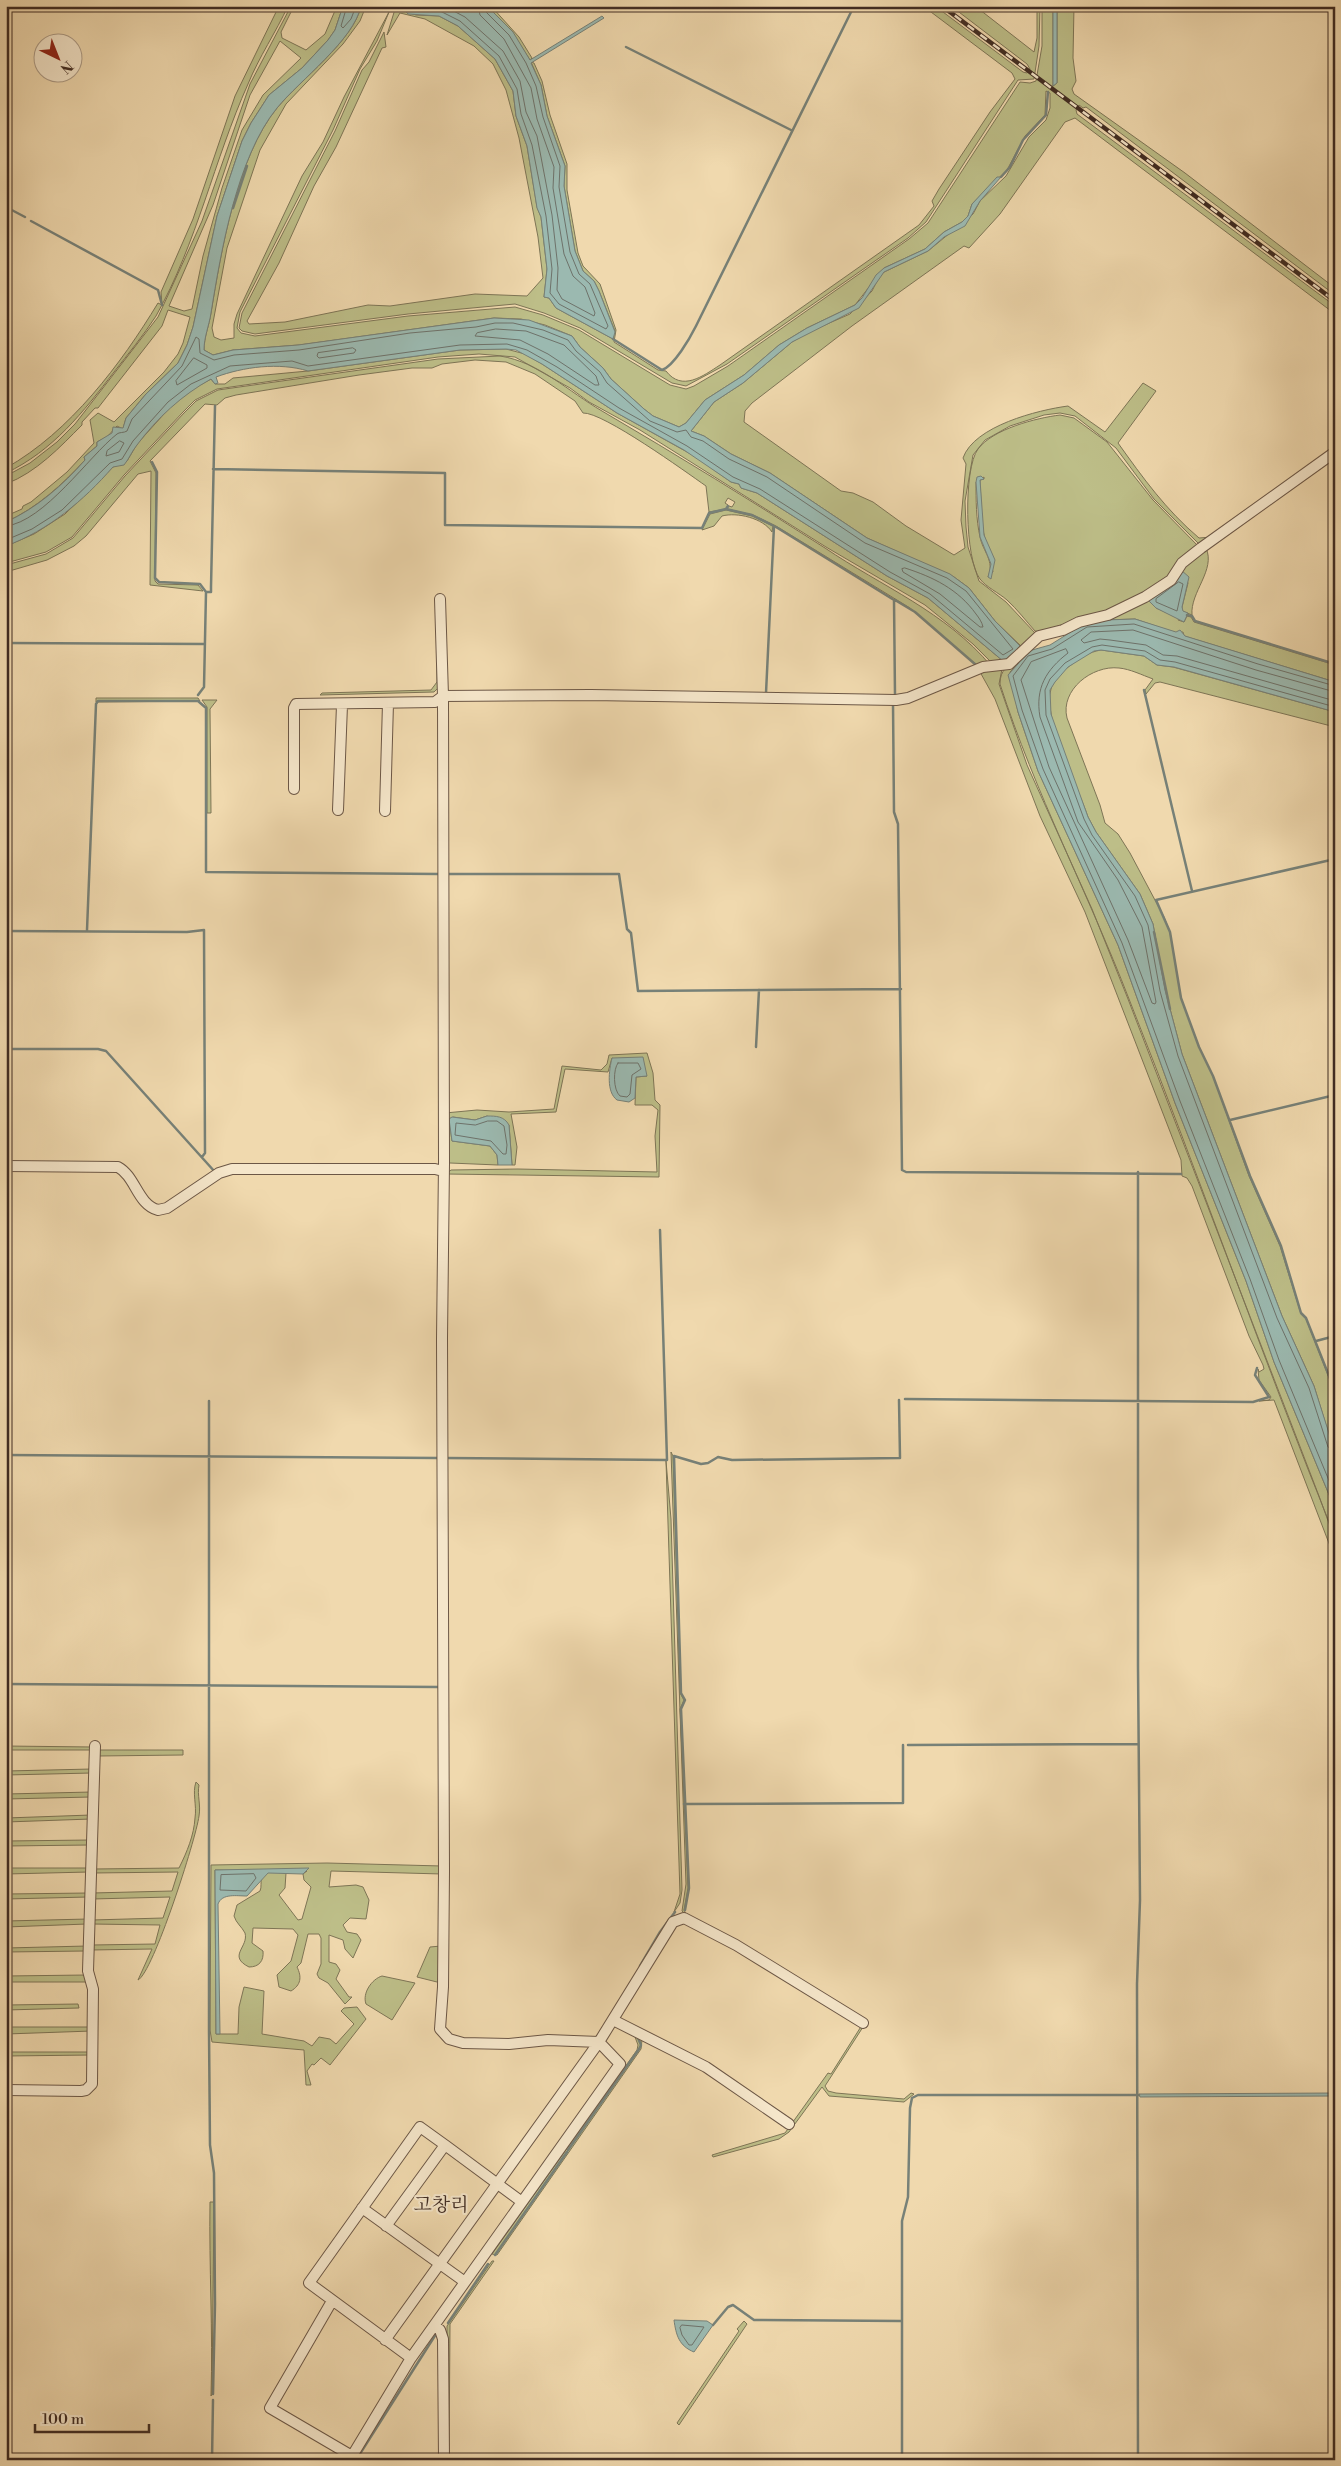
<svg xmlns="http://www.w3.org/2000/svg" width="1341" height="2466" viewBox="0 0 1341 2466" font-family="'Libre Bodoni','Noto Serif KR',serif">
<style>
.green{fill:#bdbe88;stroke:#7e7556;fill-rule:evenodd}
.water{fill:#9bb9b0;stroke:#778178}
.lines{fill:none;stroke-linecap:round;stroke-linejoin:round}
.shore{stroke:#6e726a;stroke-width:1}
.stream{stroke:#778178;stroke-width:2.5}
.minor-casing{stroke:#6c5746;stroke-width:12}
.minor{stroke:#f5e6ca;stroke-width:10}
.rail-casing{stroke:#402c23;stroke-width:4.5}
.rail{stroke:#f5e6ca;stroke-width:2.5;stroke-dasharray:8;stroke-linecap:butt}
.labels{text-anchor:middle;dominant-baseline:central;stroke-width:4;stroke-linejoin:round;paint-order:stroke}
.quarter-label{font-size:19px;fill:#402c23;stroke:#f5e6ca}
</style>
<rect width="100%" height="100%" fill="#f0d9ae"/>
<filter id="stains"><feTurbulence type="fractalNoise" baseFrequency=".004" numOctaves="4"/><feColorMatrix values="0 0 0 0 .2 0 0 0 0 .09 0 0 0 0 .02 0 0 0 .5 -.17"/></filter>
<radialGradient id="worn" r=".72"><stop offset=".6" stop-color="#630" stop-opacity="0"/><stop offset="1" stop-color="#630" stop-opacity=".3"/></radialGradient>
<!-- green -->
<path class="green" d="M279,6H288C276,32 259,57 248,84C214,160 197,243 156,316C143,336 128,354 114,372C84,411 53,451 6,473V468C70,432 121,364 158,303L162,305L161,292L193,219L235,96Z
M291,6H294L281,32L282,38L306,50L325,34L337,6H343L335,30L328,40L302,68L269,95L251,123L242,141L217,216L193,327L187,345L178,363L146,394L126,418L123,429L117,426L107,437L97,442V446L84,457L85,460C63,484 37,508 6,522V516L22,509L23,506L31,502L67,472L94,443L90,420L98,413L114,422L164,372L178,354L183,343L190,317L168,310L162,326L98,408H95L82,422V425C60,447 37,472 6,484V476L30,463L57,442L75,424L158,317L202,221L250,84ZM280,41L301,58L263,95L242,130L222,188L203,256L192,309L184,311L169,306L213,205L250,95Z
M361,6H366L360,21L343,44L286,104L260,150L227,248L212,328L214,337L221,340L234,338V324L237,314L302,176L323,142L344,97L389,12L377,41L360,69L333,130L240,312L237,328L241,333L255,336L408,316L515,307L543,315L579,330L670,385L686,389L694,386L728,366L909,239L928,223L1020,82L1030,83L1036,81L1042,46V6H1053V86L1057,83V6H1074L1073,58L1076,81L1072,89L1074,94L1185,173L1335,288V295L1086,107L1083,108L1079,105L1076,110L1077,114L1335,306V314L1075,118L1065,122L1000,214L969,248L964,246L852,326L752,403L745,411L744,422L841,491L853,493L873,502L906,526L954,555L965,548L961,520L966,464L963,458C974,426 1038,410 1068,406L1105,432L1143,383L1156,391L1118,443C1143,478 1166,510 1199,538L1212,537L1200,545L1154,499L1116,448L1075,416L1060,413L1044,415L1010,426L985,440L973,455L965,501L966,527L968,547L979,581L1006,602L1035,633L1022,647L995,621L969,588L954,577L867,538L770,473L731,454L704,436L691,431L714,402L743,383L792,342L811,331L850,314L872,291L879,277L884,272L928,251L973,214L980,201L1006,176L1029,137L1046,120L1050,108V93L1046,91L1045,115L1025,136L1007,170L972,204L968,216L962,222L944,232L925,249L884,268L855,305L807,328L779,345L744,375L705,400L686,423L679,427L653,416L644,409L611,379L603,368L580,347L572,336L545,325L521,319L494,318L299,345L233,350L213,355L204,350C204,337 209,326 211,313C221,251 237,157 277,108C300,80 354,40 361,6Z
M396,6H401L402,10L416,15L439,16L458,26L495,59L513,91L516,116L527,146L537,207L541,217L547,269L544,297L549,298L556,308L613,339L615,331L599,291L594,281L583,271L575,251L564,186L565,166L547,116L541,85L531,62L534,63L542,81L550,115L567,164V190L578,253L583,266L600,284L616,330L614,342L658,370L666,371C682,392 703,376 720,365L919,225L934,206L932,201L939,189L990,112L1015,79L1012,73L923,6H935L1023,72L1027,73L1030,69L1027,64L951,6H975L1034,52L1037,38V6H1040L1039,46L1034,79L1018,80L926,222L908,238L727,364L686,386L672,383L580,328L544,313L515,304L408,314L255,334L242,331L239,328L242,313L335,131L362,70L369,62L384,32L386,47L382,48L336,147L314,186L279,263L247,321L249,324L285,322L368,305L390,306L475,294L527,296L543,278L538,237L519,138L506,90L493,64L474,46L425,19L400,13L387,35Z
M487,6H491L519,37L532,58L530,60L512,32Z
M506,349L525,354L542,364L617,413L696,457L731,482L739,484L741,488L757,493L887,576L928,598L1003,661L994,665L973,644L925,605L826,547L640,430L589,402L570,388L515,357L479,354L438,357L217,389L195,400L183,412L124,475L72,537L46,552L6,563V546L34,534L65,514L113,467L127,461L137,444L172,405L193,389L211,379L215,384H225L233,378L308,371L460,350Z
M500,356C539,362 569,392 602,411C677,455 752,501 825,548C881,586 946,612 991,666L979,667L910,608L776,526L753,515L727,509L729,506L732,507L735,502L728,498L725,503L728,505L726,509L709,512L706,486C686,472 603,412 583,413L575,401L535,374L506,362L475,360L442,364L432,368H412L359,375L236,395L225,398L217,405L205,404L150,461L156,473L155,581L158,584L198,585L203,591L150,585L151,471L138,474L86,536L74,546L47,560L6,572V565L46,554L73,538L125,476L184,413L196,401L218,390L438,359Z
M1060,415L1074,418L1107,442L1153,500L1199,547L1172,575L1125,604L1040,632L1035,631C1026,621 1017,609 1007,600C999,593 986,587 980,579C965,560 963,469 978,449C993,429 1036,418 1060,415ZM984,477V479L980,480L982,526L993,572L988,577C995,561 983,552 980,537C976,519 976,500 976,482Z
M726,510L752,516L773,526L772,532C763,518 737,512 722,516L714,526L702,530L710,514Z
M1206,548C1216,570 1190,592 1192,615L1182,611V607L1188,583L1181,570Z
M1147,599L1156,608L1179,618L1178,620L1184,622L1187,616L1191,617L1194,622L1335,665V682L1184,636L1183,632L1176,633L1135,619L1104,620Z
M437,643L440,686L434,692L320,695L322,693L431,690L437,682Z
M1101,650L1144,656L1157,665L1173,667L1335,712V727L1160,682L1155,683L1146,694L1145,690L1153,679C1142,675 1130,669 1119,668C1092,665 1060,690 1067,718L1100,805L1105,823L1118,834L1130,853L1164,917L1170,932L1181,998L1199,1047L1213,1076L1249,1176L1280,1246L1301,1314L1306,1319L1335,1393V1454L1314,1386L1282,1316L1182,1054L1165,990L1153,924L1140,894L1096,832L1088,817C1078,787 1042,717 1051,689C1053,680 1064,670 1071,665C1080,658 1089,652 1101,650Z
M1019,659L1018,664L1010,672L1018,712L1038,771L1118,945L1175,1103L1246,1281L1274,1362L1335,1509V1537C1263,1359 1200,1178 1129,999C1088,893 1035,793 1000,684C1000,669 1008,666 1019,659Z
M1002,669L999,684L1027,765L1092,909L1128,999L1319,1496L1335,1540V1559L1274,1400L1259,1401L1269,1400L1271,1397L1259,1380L1258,1369L1259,1372L1264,1369L1263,1365L1249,1336L1192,1186L1187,1178L1182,1176L1181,1160L1085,912L1040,816L995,699L980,672Z
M198,698L200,701L96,702V698Z
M202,700H217L210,709L211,813H207V707Z
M647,1053L653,1073L655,1100L660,1105L659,1177L446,1174L451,1170L518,1169L657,1172L655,1136L658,1110L652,1105H635L636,1077L647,1076L612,1058L608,1072L565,1069L556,1112L511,1114L517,1147L515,1165H512L509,1125L487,1116L475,1120L453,1117L449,1119L452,1141L490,1146L497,1155L498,1165L450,1163L446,1160L445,1113L477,1110L509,1112L554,1109L562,1066L601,1070L607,1064L609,1055Z
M671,1452L673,1456L680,1693L684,1700L680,1709L688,1888L684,1910L687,1916L682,1911L686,1884Z
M666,1461L671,1519L682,1890L680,1903L674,1912L680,1894Z
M6,1746L93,1747V1750H6Z
M98,1750H183V1755L98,1756Z
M92,1769V1773L6,1775V1771Z
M196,1782L199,1785C197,1795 201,1805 199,1816C196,1839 153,1973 138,1980L152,1949L91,1950L92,1945L155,1944L160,1925L92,1924V1920L163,1918L170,1897L92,1899V1893L172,1891L178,1872L93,1873V1869L179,1868C187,1852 194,1835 195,1818C197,1805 192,1793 196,1782Z
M92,1792L91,1797L6,1799V1794Z
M91,1815V1819L6,1822V1818Z
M90,1840V1845L6,1846V1841Z
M327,1863L442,1866V1874L331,1871L329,1887L356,1885L363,1887L369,1900L366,1919L350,1918L343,1925L347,1932L357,1934L361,1940L353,1958L345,1949L343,1940L329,1935V1962L336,1964L340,1970L336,1979L349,1997H352L345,2004L328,1983L319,1978L317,1974L321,1964V1938L319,1934H308L301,1963L297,1967C302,1977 301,1985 291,1991L279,1987L277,1975L291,1961L298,1935L293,1929L253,1928L252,1943L263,1951C264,1961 259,1967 249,1967C227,1956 249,1947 245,1933C242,1927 236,1923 234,1916L237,1905L260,1891C262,1887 260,1882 262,1878C265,1869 279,1872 286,1873L285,1888L279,1895L298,1920L302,1919L311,1887L304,1880L303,1874L307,1871L215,1870L216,2034H238L239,2007L244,1987L264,1991L262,2034L304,2041L312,2046L319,2037L330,2039L336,2044L354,2024L341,2011L344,2008L357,2007L366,2019L330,2065L321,2058L314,2065L312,2064L307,2071L311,2085H306L304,2050L212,2042L210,2030L211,1865Z
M6,1868H89V1872L6,1874Z
M88,1893V1897L6,1899V1894Z
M88,1919L87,1924L6,1927V1921Z
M87,1946L86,1951L6,1952V1948Z
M441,1946V1983L417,1977L430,1947Z
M86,1975L89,1982H6V1976Z
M382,1976L415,1983L392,2020L366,2004C362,1993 372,1979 382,1976Z
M78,2004L79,2008L6,2010V2005Z
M862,2025L863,2027L825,2086L828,2091L836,2093L904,2099L911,2093L914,2094L904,2102L829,2096L822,2087L789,2132L779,2139L713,2157L712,2155L785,2133L828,2073L831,2074Z
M6,2027H92V2031L6,2034Z
M635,2037L642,2040L641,2049L497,2255L492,2254L637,2050L638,2045Z
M6,2052H92V2055L6,2056Z
M210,2202H214L212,2394L211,2396C213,2331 209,2267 210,2202Z
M492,2261H494L450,2324L449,2460H447V2326Z
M744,2321L747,2324L679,2425L677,2423L739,2331L737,2329Z"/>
<!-- water -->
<path class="water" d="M343,6H361C354,40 300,80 277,108C237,157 221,251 211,313C209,326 204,337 204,350L213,355L233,350L298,345L494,318L529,320L572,336L580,347L603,368L611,379L644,409L653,416L679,427L686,423L705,400L744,375L779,345L807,328L855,305L862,298L876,275L884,268L925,249L944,232L962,222L968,216L972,204L997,177H1001L980,201L965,226L944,237L928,251L884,272L859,308L792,342L743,383L714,402L691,431L704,436L731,454L770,473L867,538L950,574L969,588L995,621L1022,648L1018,654L1003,661L928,598L887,576L757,493L741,488L739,484L731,482L684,450L617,413L542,364L516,350L506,349L460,350L308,371C279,362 243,367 216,377L218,383L215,384L211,379C182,395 157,418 137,445C132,451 129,459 124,465L113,467C83,501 49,530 6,546V522C37,508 63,485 85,460L84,457L97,446V442L112,433L113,427L123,428L126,418L146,394L178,363L187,345L193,327L217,216L242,141L251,123L269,95L302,68L328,40L335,30Z
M401,6H487L513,32L530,60L602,16L604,18L531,63L541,85L547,116L565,166L564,186L575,251L583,271L594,281L599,291L615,332L613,339L556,308L549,298L544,297L547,269L541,217L537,208L527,146L516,116L513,91L495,59L458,26L439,16L408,14Z
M1053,6H1057V83L1053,86Z
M981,476L984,479L980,480L984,535L995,560L991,579L988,577L991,564L980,537L976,482L977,477Z
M1181,570L1189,577L1182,607L1183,611L1188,613L1184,622L1156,608L1147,599Z
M1135,619L1176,632L1180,630L1185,636L1335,682V712L1174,667L1157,665L1144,656L1101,650L1094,651L1068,667L1055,682L1050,690L1051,714L1088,817L1096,832L1140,894L1153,924L1165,990L1182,1054L1282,1316L1314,1386L1327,1427L1335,1454V1509L1274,1362L1246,1281L1175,1103L1118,945L1038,771L1018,712L1008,675L1018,664L1025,652L1050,645L1082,625L1104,620Z
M643,1057L647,1076L636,1077L635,1098L629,1102L617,1100C606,1092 609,1070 612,1058Z
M487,1116C496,1116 504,1116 509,1125L512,1165H498L497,1155L490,1146L452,1141L449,1119L452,1117L475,1120Z
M309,1868L303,1874L268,1873L247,1896C237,1896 222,1893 218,1904L220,2034H216L215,1870Z
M1335,2093V2096L1140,2097L1139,2094Z
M674,2320L707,2321L713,2325L694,2352C679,2346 676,2335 674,2320Z"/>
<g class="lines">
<!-- shore -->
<path class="shore" d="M347,6L341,26L343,28L351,19L356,6
M406,6L416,10L440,11L460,21L499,56L517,89L521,114L532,145L546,216L552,269L550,293L559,304L606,329L608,326L590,284L579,274L570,252L559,187L560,166L543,117L536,86L526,63L509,35L486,12L484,6
M444,6L465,17L503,51L520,81L526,112L537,136L552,215L558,268L557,290L562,299L594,316L595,313L585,287L573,276L564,254L553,188L554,167L537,119L531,88L504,39L480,15L478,6
M496,329L526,331L564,345L596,376L599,385H595L548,354L520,340L475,336L477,333Z
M353,348L356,350L354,353L319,358L317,356L318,353Z
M194,358L207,365V368L177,385L176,381Z
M120,441L124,443L119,452L106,456L107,451Z
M6,526C44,522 89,456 117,434C119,432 124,433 127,431L132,419L182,366L196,337L199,339L200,353L214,360L234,355L299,350L410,333L476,327L495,323H513L543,330L568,340L576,351L600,372L607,383L650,421L677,432L686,430L691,437L703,441L729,459L767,477L865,543L947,578L966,591L1013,649L1003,655L930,594L890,572L760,489L733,477L687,446L619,408L557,367L527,350L507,344L460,345L308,366L292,361L230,366L191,384L168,402L133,441L122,459L110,463L62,510L32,529L6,540
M905,568C933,577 958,589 976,614C979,618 982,622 983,627H980L940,594L903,572L902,569Z
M1179,582L1183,584L1177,611L1156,602V599Z
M1066,649L1068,653C1046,670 1035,688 1040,717L1078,822L1118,880L1142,927L1156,1002L1155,1004L1152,1003L1128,940L1049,767L1021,680L1031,662Z
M1335,686L1258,664L1134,624L1087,627L1052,649L1028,656L1013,676L1022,710L1043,769L1122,943L1180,1101L1250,1279L1279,1360L1335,1495
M1335,692L1256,670L1133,630L1091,632L1081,640L1084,643L1100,639L1110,640L1146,645L1163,655L1177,656L1335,701
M1335,707L1175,662L1160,660L1145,651L1102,645L1092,647L1065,663L1050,679L1045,690L1046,715L1084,819L1092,835L1135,896L1148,925L1160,991L1178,1056L1277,1318L1309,1388L1328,1447L1335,1451
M618,1063H638L641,1069L632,1075L630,1094L627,1097L620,1096C613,1090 613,1069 618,1063Z
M488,1121H497L504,1126L507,1145L506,1154H503L491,1141L455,1135L456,1123L475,1125Z
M254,1874L256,1878L246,1891L220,1890L221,1875Z
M682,2325L704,2327L692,2345H689L682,2335L680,2328Z"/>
<!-- stream -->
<path class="stream" d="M6,19L13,6
M626,47L791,130
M1001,177L1010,167L1023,140L1046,115L1048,92
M6,207L25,217
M233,208L247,166
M31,221L158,290L162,305
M613,339L662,370C674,366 690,338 696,326L854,6
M152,462L157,472L155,578L159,582L200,584L206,592L204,687L198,695
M213,469L445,473V525L702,528L709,513L726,509
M728,506L726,509L752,515L776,527L894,600L895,695
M206,592H211V587L215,406
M895,600L915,612L976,665
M1187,615L1192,616L1195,621L1335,664
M6,643L205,644
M1144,690L1192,891
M766,693L774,526
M893,703L894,812L898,824L902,1170L906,1172L1181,1174
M1335,859L1156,900L1170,932L1181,998L1199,1047L1213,1076L1250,1176L1281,1246L1301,1313L1306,1318L1335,1391
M447,874H619L627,929L631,933L638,991L901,989
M87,930L96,704L98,701H198L206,708V872L439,874
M6,931L187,932L204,930L205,1153L202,1157
M1154,932L1170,1009
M756,1047L759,990
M6,1049H98L106,1051L215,1172
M1230,1120L1335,1095
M1316,1341L1335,1336
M905,1399L1253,1402L1269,1397L1255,1375L1257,1368
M209,1401V2031L210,2145L214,2173L215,2304L213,2394
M6,1455L438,1458
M446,1458L667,1460L660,1230
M6,1684L439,1687
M908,1745L1138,1744
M684,1804L903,1803V1745
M685,1910L689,1888L681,1709L685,1700L681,1693L674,1456L701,1464L708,1463L718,1457L732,1460L900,1458L899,1400
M640,1966L660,1932L675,1912
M568,2150L639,2049L641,2045L638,2038
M495,2255L567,2152
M448,2323L488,2264
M713,2325L728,2307L733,2305L754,2320L901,2321
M212,2460L213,2400
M356,2460L436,2334
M902,2460V2221L908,2197L910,2108L912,2098L918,2095H1139
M1138,2460L1137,1984L1140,1900L1138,1666V1172"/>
<!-- minor casing -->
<g class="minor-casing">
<path id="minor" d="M440,599L443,696L444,1163L442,1339L444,1871L443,1987L440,2029L449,2039L463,2043L509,2044L548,2040L599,2042
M294,789V708L296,704L435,702L443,696L591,695L896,700L908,698L983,667L1009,664L1039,636L1063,630L1079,622L1108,615L1145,597L1171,580L1182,563L1201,548L1335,452
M338,810L342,705
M385,811L388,703
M6,1166L118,1167C136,1177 137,1204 158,1210L167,1208L219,1173L232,1169H435L443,1171
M613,2020L706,2067L789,2124
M6,2090L81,2091L86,2090L92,2084L93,1989L88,1971L95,1746
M362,2208L465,2282
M386,2226L445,2145L522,2202
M332,2301L270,2408L352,2456L411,2358L620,2064L599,2042L673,1922L684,1918L736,1945L863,2023
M435,2325L440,2330L443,2339L444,2460
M385,2340L599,2042
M411,2358L309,2283L420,2127L445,2145"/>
</g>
<!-- minor -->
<use href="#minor" class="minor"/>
<!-- rail casing -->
<g class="rail-casing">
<path id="rail" d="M942,6L1335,301"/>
</g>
<!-- rail -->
<use href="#rail" class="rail"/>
</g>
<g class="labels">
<!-- quarter labels -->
<g class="quarter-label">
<text x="441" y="2205">고창리</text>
</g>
</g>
<!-- margin -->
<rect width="1341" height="2466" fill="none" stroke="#f0d9ae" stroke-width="25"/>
<rect x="8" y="8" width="1326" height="2451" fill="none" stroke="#402c23" stroke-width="2.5"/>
<rect x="12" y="12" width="1316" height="2441" fill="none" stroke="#402c23"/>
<!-- north arrow -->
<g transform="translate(58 58) rotate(137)"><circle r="24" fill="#f5e6ca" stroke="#ad9c87"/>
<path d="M0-4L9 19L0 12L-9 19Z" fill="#8f2418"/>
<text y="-8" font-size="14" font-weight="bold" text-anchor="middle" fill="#402c23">N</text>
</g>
<!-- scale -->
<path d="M35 2424v8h114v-8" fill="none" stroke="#402c23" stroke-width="2.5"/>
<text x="42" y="2424" font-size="15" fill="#402c23" stroke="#f5e6ca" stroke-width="4" paint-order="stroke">100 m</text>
<rect width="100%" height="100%" filter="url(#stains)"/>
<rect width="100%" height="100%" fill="url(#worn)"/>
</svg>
